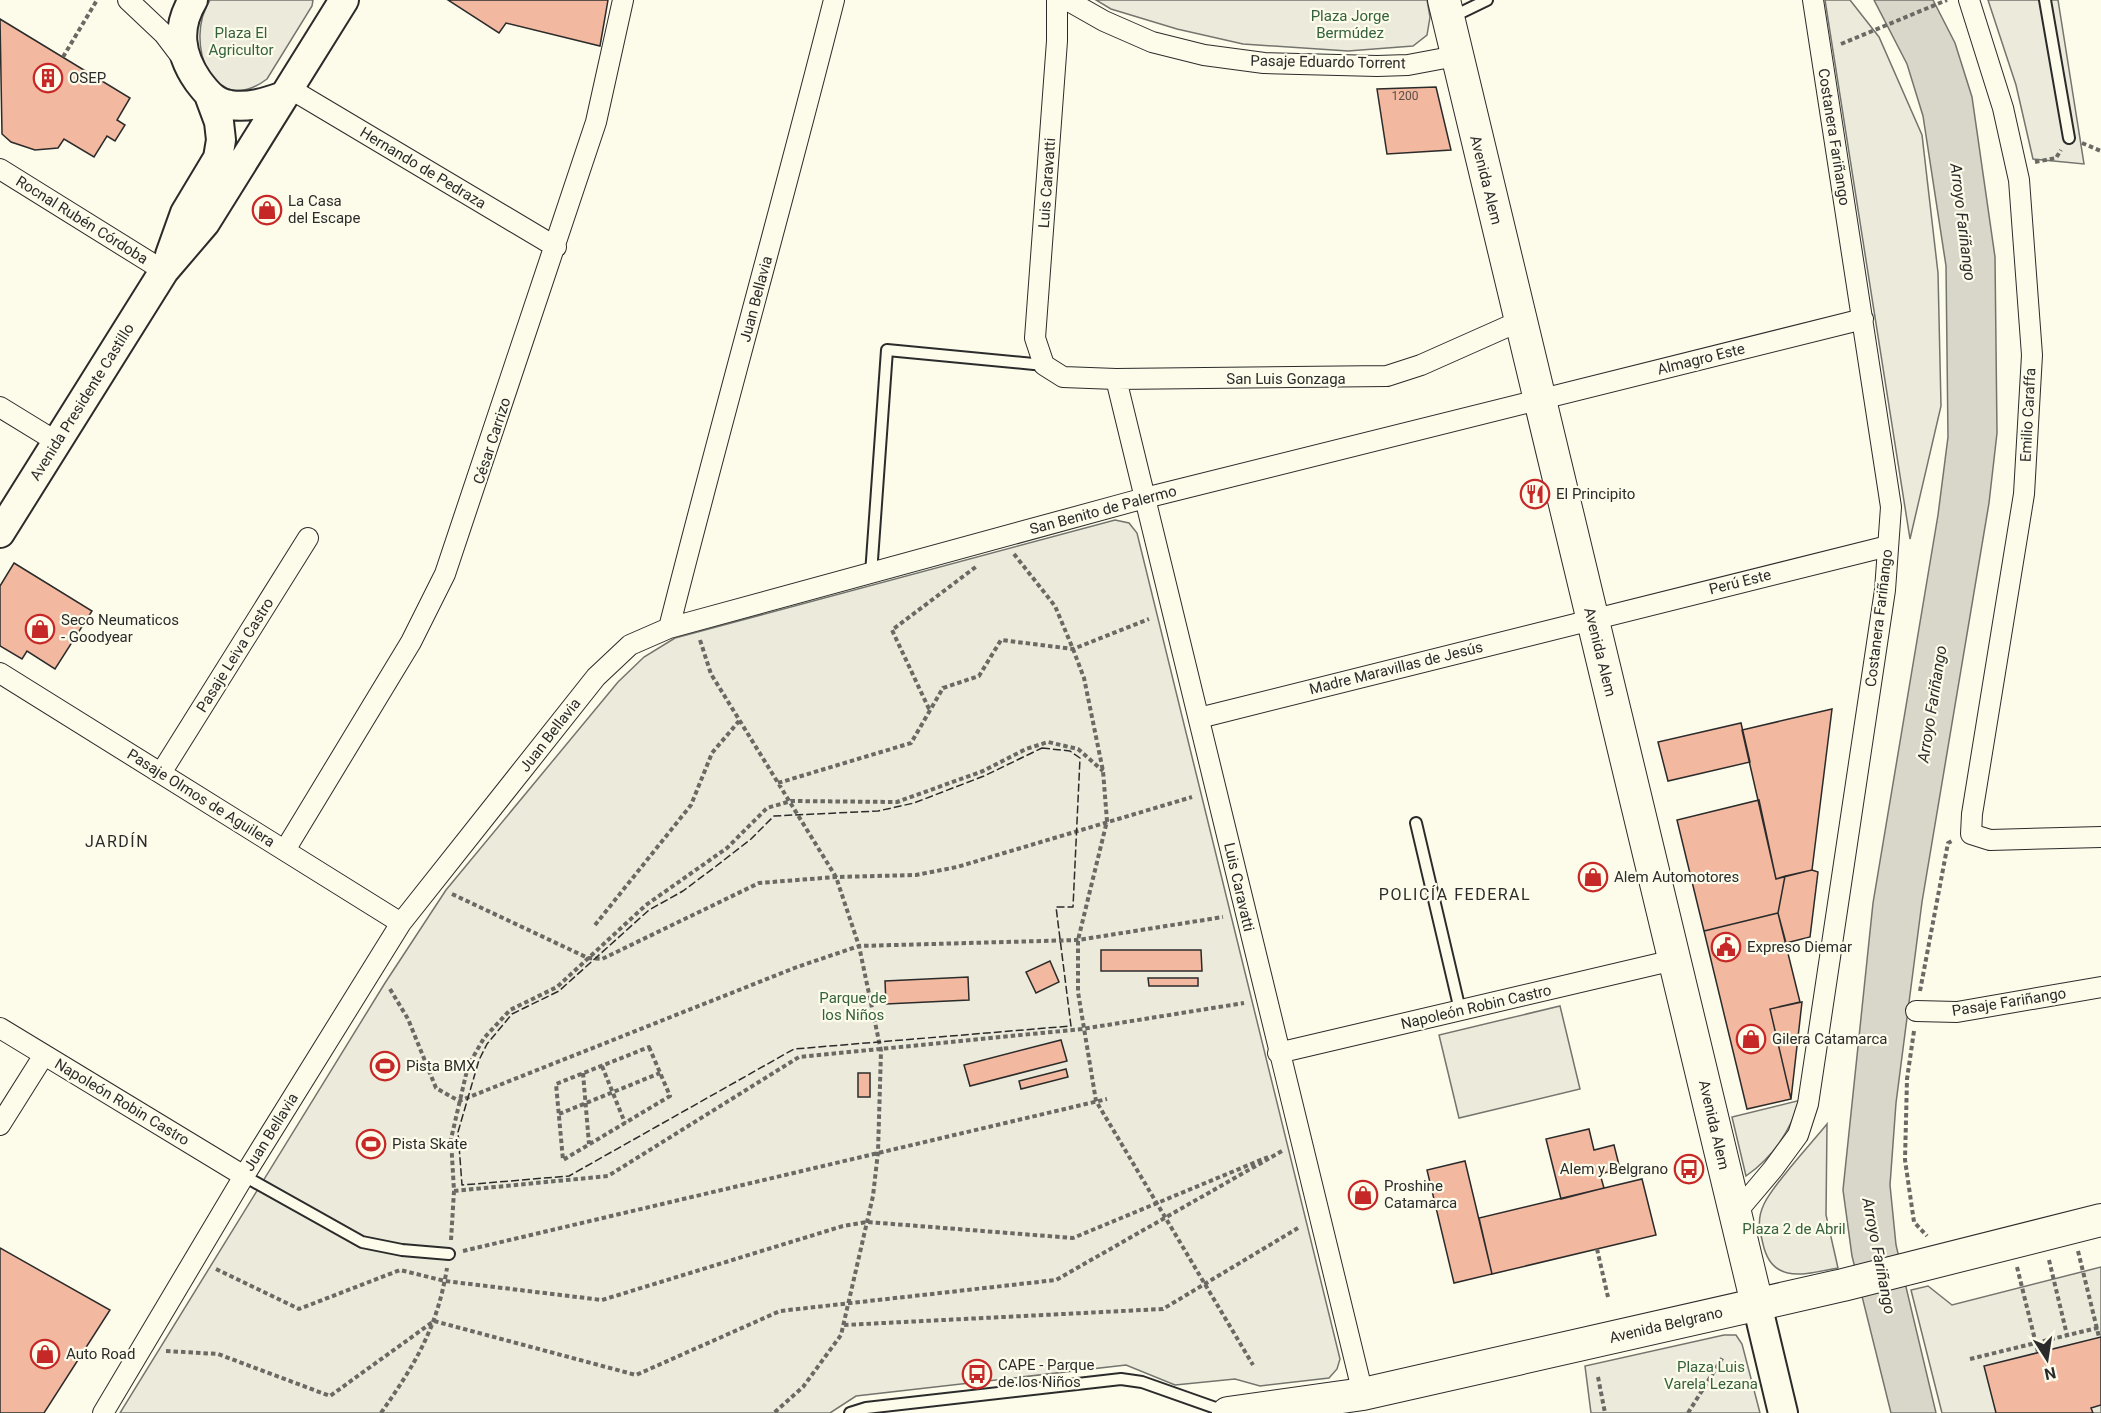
<svg xmlns="http://www.w3.org/2000/svg" width="2101" height="1413" viewBox="0 0 2101 1413" font-family="Roboto,sans-serif">
<style>
.green{fill:#ecebdb;stroke:#74746e;stroke-width:1.5}
.water{fill:#d8d7c9;stroke:#74746e;stroke-width:1.5}
.building{fill:#f2b8a0;stroke:#2b2b2b;stroke-width:1.5}
.lines{fill:none;stroke-linecap:round;stroke-linejoin:round}
.service-casing{stroke:#2b2b2b;stroke-width:14}
.minor-casing{stroke:#2b2b2b;stroke-width:22}
.secondary-casing{stroke:#2b2b2b;stroke-width:32}
.primary-casing{stroke:#2b2b2b;stroke-width:34}
.path{stroke:#6a6964;stroke-width:4;stroke-dasharray:4.5 3;stroke-linecap:butt}
.service{stroke:#fdfbea;stroke-width:10}
.minor{stroke:#fdfbea;stroke-width:20}
.secondary{stroke:#fdfbea;stroke-width:28}
.primary{stroke:#fdfbea;stroke-width:32}
.fence{stroke:#2b2b2b;stroke-width:1.5;stroke-dasharray:8 3;stroke-linecap:butt}
.labels{text-anchor:middle;dominant-baseline:central;stroke-width:4.5;stroke-linejoin:round;paint-order:stroke}
.number-label{font-size:12px;fill:#5d4e48}
.park-label{font-size:15px;fill:#34623c;stroke:#fdfbea}
.street-label{font-size:15px;fill:#2b2b2b;stroke:#fdfbea}
.poi-label{font-size:15px;fill:#2b2b2b;stroke:#fdfbea;text-anchor:start}
.water-label{font-size:16px;font-style:italic;fill:#2b2b2b;stroke:#fdfbea}
.neighbourhood-label{font-size:16px;letter-spacing:1.5px;fill:#2b2b2b;stroke:#fdfbea}
</style>
<rect width="100%" height="100%" fill="#fdfbea"/>
<!-- green -->
<path class="green" d="M210,0H313L312,6L267,79C213,120 183,42 210,0Z
M1096,0H1427L1430,17L1427,35L1413,46L1348,51L1243,44L1177,29L1111,9Z
M1825,0H1850L1879,37L1922,135L1938,273L1941,406L1910,539Z
M1988,0H2058L2084,164L2033,159L2016,85Z
M1115,520L1129,523L1137,533L1340,1359L1337,1369L1329,1378L1260,1386L1235,1379L1175,1385L1126,1365L856,1396L830,1413H120L385,983L446,890L618,682L644,657L675,638Z
M1560,1006L1580,1089L1459,1118L1439,1035Z
M1801,1100C1789,1131 1774,1157 1746,1176L1732,1117Z
M1827,1124L1826,1215L1838,1268C1805,1274 1772,1285 1763,1244C1759,1228 1757,1219 1764,1204C1774,1183 1811,1144 1827,1124Z
M2101,1267V1413H1942L1911,1290L1928,1286L1952,1305Z
M1724,1335H1736L1742,1344L1760,1413H1591L1585,1366Z"/>
<!-- water -->
<path class="water" d="M1874,0H1933L1955,43L1972,97L1995,257L1997,433L1989,503L1922,902L1896,1103L1890,1185L1896,1245L1936,1413H1891L1852,1256L1843,1190L1873,903L1938,515L1948,437L1946,266L1923,116L1907,64Z"/>
<!-- building -->
<path class="building" d="M448,0H608L600,46L506,23L499,33Z
M0,19L130,98L117,120L125,125L115,141L107,136L94,157L64,139L58,148L35,150L11,142L2,134Z
M1436,87L1451,150L1387,154L1377,89Z
M14,563L92,611L55,669L27,651L22,659L0,646V586Z
M1832,709L1812,870L1776,879L1742,730Z
M1741,723L1750,762L1668,781L1658,742Z
M1759,800L1776,879L1785,876L1778,913L1704,931L1677,820Z
M1812,870L1818,872L1810,937L1786,943L1778,913L1785,876Z
M1778,913L1800,1002L1770,1009L1791,1099L1747,1109L1704,931Z
M1101,950H1201L1202,971H1101Z
M1050,961L1059,982L1036,993L1026,972Z
M968,977L969,1000L886,1004L885,981Z
M1148,978H1198V986H1149Z
M1802,1002L1791,1099L1770,1009Z
M1061,1040L1067,1061L970,1086L964,1065Z
M1066,1069L1068,1077L1021,1089L1019,1081Z
M858,1073H870V1097H858Z
M1589,1129L1594,1150L1614,1145L1620,1169L1600,1174L1604,1188L1561,1199L1546,1139Z
M1465,1161L1492,1274L1454,1283L1427,1170Z
M1642,1179L1656,1235L1492,1274L1479,1218Z
M0,1248L110,1310L44,1413H0Z
M2101,1337V1405L2091,1408L2093,1413H1996L1984,1366Z"/>
<g class="lines">
<!-- service casing -->
<g class="service-casing">
<path id="service" d="M2045,0L2069,138
M1452,17L1487,0
M871,574L887,350L1044,365
M1416,823L1460,1010
M244,1176L362,1242L402,1250L449,1254
M850,1413L866,1408L1121,1379L1142,1382L1227,1412"/>
</g>
<!-- minor casing -->
<g class="minor-casing">
<path id="minor" d="M128,0L164,34L183,59
M1057,0V41L1035,338L1044,365L1063,377L1116,379L1387,376L1421,365L1520,321
M1067,0L1104,21L1152,42L1204,55L1264,63L1377,66L1408,65L1456,56
M1969,0L2003,108L2019,180L2032,355L2024,494L1972,814L1971,834L1990,840L2101,837
M289,88L556,247
M0,169L164,271
M1116,379L1363,1394
M0,407L57,442
M669,628L1145,498L1863,319
M0,673L401,923
M1199,718L1888,546
M161,773L308,538
M285,850L411,642L445,574L596,122L623,0
M1916,1011L1957,1012L2101,987
M0,1028L244,1176
M1278,1053L1674,960
M0,1125L44,1055
M1735,1214L1773,1169L1798,1135L1808,1104L1885,590L1891,507L1813,0
M103,1413L244,1176L401,923L596,677L630,645L669,628C722,418 781,210 834,0"/>
</g>
<!-- secondary casing -->
<g class="secondary-casing">
<path id="secondary" d="M193,0C176,28 180,55 198,81C207,93 215,103 230,105C249,108 267,102 284,96
M170,255L185,213L218,158L221,140L219,122L209,95
M0,533L164,271L205,223L344,0
M1757,1304L1783,1413"/>
</g>
<!-- primary casing -->
<g class="primary-casing">
<path id="primary" d="M1444,0L1757,1304
M1228,1413L1363,1394L1843,1285L2101,1220"/>
</g>
<!-- path -->
<path class="path" d="M1841,44L1947,0
M63,57L97,0
M2082,143L2101,151
M2035,162L2056,158L2061,150
M1014,554L1055,606L1073,649L1084,678L1103,771L1107,821L1078,940V992L1096,1101L1253,1365
M700,640L711,674L836,877L859,946L881,1051L878,1152L873,1196L841,1335L803,1387L774,1413
M929,709L892,630L977,566
M778,783L911,743L943,688L979,676L1001,640L1073,649L1149,619
M452,894L588,958L602,959L759,883L836,877L916,875L957,867L1192,797
M595,925L691,805L712,753L739,721
M390,989L408,1019L436,1088L459,1101L797,967L859,946L1078,940L1223,917
M1920,991L1948,843L1954,840
M1914,1031L1907,1079L1905,1160L1914,1222L1927,1236
M649,1047L670,1096L563,1160L556,1084Z
M602,1066L625,1123
M583,1073L589,1144
M559,1114L660,1073
M454,1191L608,1176L799,1057L1082,1029L1244,1003
M451,1240L454,1191L451,1139L468,1066L484,1038L510,1010L557,987L646,905L727,848L767,808L791,801L897,802L983,771L1026,749L1048,742L1078,749L1103,771
M1597,1249L1608,1297
M463,1251L1107,1099
M2078,1251L2099,1337
M2049,1260L2067,1335
M2017,1267L2038,1352
M216,1269L299,1309L400,1270L445,1281L602,1300L843,1226L867,1222L1073,1238L1268,1157
M844,1325L1163,1309L1298,1228
M166,1351L218,1354L330,1396L434,1321L636,1375L780,1311L1056,1280L1282,1151
M1970,1359L2101,1327
M1598,1377L1605,1413
M381,1413C415,1364 437,1329 447,1268
M1688,1413L1723,1357"/>
<!-- service -->
<use href="#service" class="service"/>
<!-- minor -->
<use href="#minor" class="minor"/>
<!-- secondary -->
<use href="#secondary" class="secondary"/>
<!-- primary -->
<use href="#primary" class="primary"/>
<!-- fence -->
<path class="fence" d="M1042,748L1070,751L1080,758L1073,907H1056L1071,1026L794,1049L569,1176L462,1185L458,1132L479,1060L487,1044L512,1014L559,991L649,910L683,891L715,867L751,839L774,816L878,811L914,803L984,776Z"/>
</g>
<!-- icons -->
<defs>
<g id="building-ring" transform="scale(1.5)"><circle r="9.5" fill="#fdfbea" stroke="#c62828" stroke-width="1.5"/><path d="M-4-6H4V6H1V3H-1V6H-4ZM-2.5-4.3h1.7v1.8h-1.7ZM.8-4.3h1.7v1.8H.8ZM-2.5-1h1.7V.8h-1.7ZM.8-1h1.7V.8H.8Z" fill="#c62828"/></g>
<g id="shop-ring" transform="scale(1.5)"><circle r="9.5" fill="#fdfbea" stroke="#c62828" stroke-width="1.5"/><path d="M-5-2.5h2.3a2.7 3.5 0 0 1 5.4 0H5L5.5 6h-11ZM-1.5-2.5h3a1.5 2.3 0 0 0-3 0Z" fill="#c62828"/></g>
<g id="restaurant-ring" transform="scale(1.5)"><circle r="9.5" fill="#fdfbea" stroke="#c62828" stroke-width="1.5"/><path d="M-5-6h1v4h1v-4h1v4h1v-4h1v5L-1.5 .5V6h-2V.5L-5-1ZM5-6V6H3V1.5H1.5Q1.5-4 5-6Z" fill="#c62828"/></g>
<g id="civic-ring" transform="scale(1.5)"><circle r="9.5" fill="#fdfbea" stroke="#c62828" stroke-width="1.5"/><path d="M-.6-6.5H3V-4.5H.6V-3L4-1V1h2V6H-6V1h2V-1L-.6-3ZM-1.2 2.5V6h2.4V2.5Z" fill="#c62828"/></g>
<g id="stadium-ring" transform="scale(1.5)"><circle r="9.5" fill="#fdfbea" stroke="#c62828" stroke-width="1.5"/><path d="M0-5a6.5 5 0 1 0 0 10a6.5 5 0 1 0 0-10ZM-3.5-1.8h7v3.6h-7Z" fill="#c62828"/></g>
<g id="bus-ring" transform="scale(1.5)"><circle r="9.5" fill="#fdfbea" stroke="#c62828" stroke-width="1.5"/><path d="M-5-6H5V4H4V6H2V4H-2V6H-4V4H-5ZM-3.5-4V0h7V-4ZM-3.5 1.2v1.5H-2V1.2ZM2 1.2v1.5H3.5V1.2Z" fill="#c62828"/></g>
</defs>
<g fill-rule="evenodd">
<use href="#building-ring" x="48" y="78"/>
<use href="#shop-ring" x="267" y="210"/>
<use href="#restaurant-ring" x="1535" y="494"/>
<use href="#shop-ring" x="40" y="629"/>
<use href="#shop-ring" x="1593" y="877"/>
<use href="#civic-ring" x="1726" y="947"/>
<use href="#shop-ring" x="1751" y="1039"/>
<use href="#stadium-ring" x="385" y="1066"/>
<use href="#stadium-ring" x="371" y="1144"/>
<use href="#bus-ring" x="1689" y="1169"/>
<use href="#shop-ring" x="1363" y="1195"/>
<use href="#shop-ring" x="45" y="1354"/>
<use href="#bus-ring" x="977" y="1374"/>
</g>
<g class="labels">
<!-- number labels -->
<g class="number-label">
<text x="1405" y="96">1200</text>
</g>
<!-- park labels -->
<g class="park-label">
<text x="1350" y="16">Plaza Jorge<tspan x="1350" dy="17">Bermúdez</tspan></text>
<text x="241" y="33">Plaza El<tspan x="241" dy="17">Agricultor</tspan></text>
<text x="853" y="998">Parque de<tspan x="853" dy="17">los Niños</tspan></text>
<text x="1794" y="1229">Plaza 2 de Abril</text>
<text x="1711" y="1367">Plaza Luis<tspan x="1711" dy="17">Varela Lezana</tspan></text>
</g>
<!-- street labels -->
<g class="street-label">
<text transform="translate(1328 62) rotate(1)">Pasaje Eduardo Torrent</text>
<text transform="translate(1834 137) rotate(81)">Costanera Fariñango</text>
<text transform="translate(423 168) rotate(31)">Hernando de Pedraza</text>
<text transform="translate(1486 180) rotate(76)">Avenida Alem</text>
<text transform="translate(1047 183) rotate(-86)">Luis Caravatti</text>
<text transform="translate(82 220) rotate(32)">Rocnal Rubén Córdoba</text>
<text transform="translate(756 299) rotate(-75)">Juan Bellavia</text>
<text transform="translate(1701 359) rotate(-14)">Almagro Este</text>
<text x="1286" y="379">San Luis Gonzaga</text>
<text transform="translate(82 402) rotate(-58)">Avenida Presidente Castillo</text>
<text transform="translate(2028 415) rotate(-87)">Emilio Caraffa</text>
<text transform="translate(492 441) rotate(-72)">César Carrizo</text>
<text transform="translate(1103 510) rotate(-15)">San Benito de Palermo</text>
<text transform="translate(1740 582) rotate(-14)">Perú Este</text>
<text transform="translate(1879 618) rotate(-83)">Costanera Fariñango</text>
<text transform="translate(1600 652) rotate(76)">Avenida Alem</text>
<text transform="translate(235 655) rotate(-58)">Pasaje Leiva Castro</text>
<text transform="translate(1396 668) rotate(-14)">Madre Maravillas de Jesús</text>
<text transform="translate(550 735) rotate(-52)">Juan Bellavia</text>
<text transform="translate(201 798) rotate(32)">Pasaje Olmos de Aguilera</text>
<text transform="translate(1239 887) rotate(77)">Luis Caravatti</text>
<text transform="translate(2009 1002) rotate(-9)">Pasaje Fariñango</text>
<text transform="translate(1476 1007) rotate(-13)">Napoleón Robin Castro</text>
<text transform="translate(122 1102) rotate(31)">Napoleón Robin Castro</text>
<text transform="translate(1714 1125) rotate(77)">Avenida Alem</text>
<text transform="translate(271 1132) rotate(-58)">Juan Bellavia</text>
<text transform="translate(1666 1325) rotate(-13)">Avenida Belgrano</text>
</g>
<!-- poi labels -->
<g class="poi-label">
<text x="69" y="78">OSEP</text>
<text x="288" y="201">La Casa<tspan x="288" dy="17">del Escape</tspan></text>
<text x="1556" y="494">El Principito</text>
<text x="61" y="620">Seco Neumaticos<tspan x="61" dy="17">- Goodyear</tspan></text>
<text x="1614" y="877">Alem Automotores</text>
<text x="1747" y="947">Expreso Diemar</text>
<text x="1772" y="1039">Gilera Catamarca</text>
<text x="406" y="1066">Pista BMX</text>
<text x="392" y="1144">Pista Skate</text>
<text x="1668" y="1169" text-anchor="end">Alem y Belgrano</text>
<text x="1384" y="1186">Proshine<tspan x="1384" dy="17">Catamarca</tspan></text>
<text x="66" y="1354">Auto Road</text>
<text x="998" y="1365">CAPE - Parque<tspan x="998" dy="17">de los Niños</tspan></text>
</g>
<!-- water labels -->
<g class="water-label">
<text transform="translate(1963 222) rotate(83)">Arroyo Fariñango</text>
<text transform="translate(1932 704) rotate(-81)">Arroyo Fariñango</text>
<text transform="translate(1879 1256) rotate(79)">Arroyo Fariñango</text>
</g>
<!-- neighbourhood labels -->
<g class="neighbourhood-label">
<text x="117" y="841">JARDÍN</text>
<text x="1455" y="894">POLICÍA FEDERAL</text>
</g>
</g>
<!-- north arrow -->
<g transform="translate(2047 1359) rotate(168)" stroke="#fdfbea" stroke-width="4.5" paint-order="stroke">
<path d="M0-4.5L10 22L0 15L-10 22Z" fill="#2b2b2b"/>
<text y="-9" font-size="16" font-weight="bold" text-anchor="middle" fill="#2b2b2b">N</text>
</g>
</svg>
